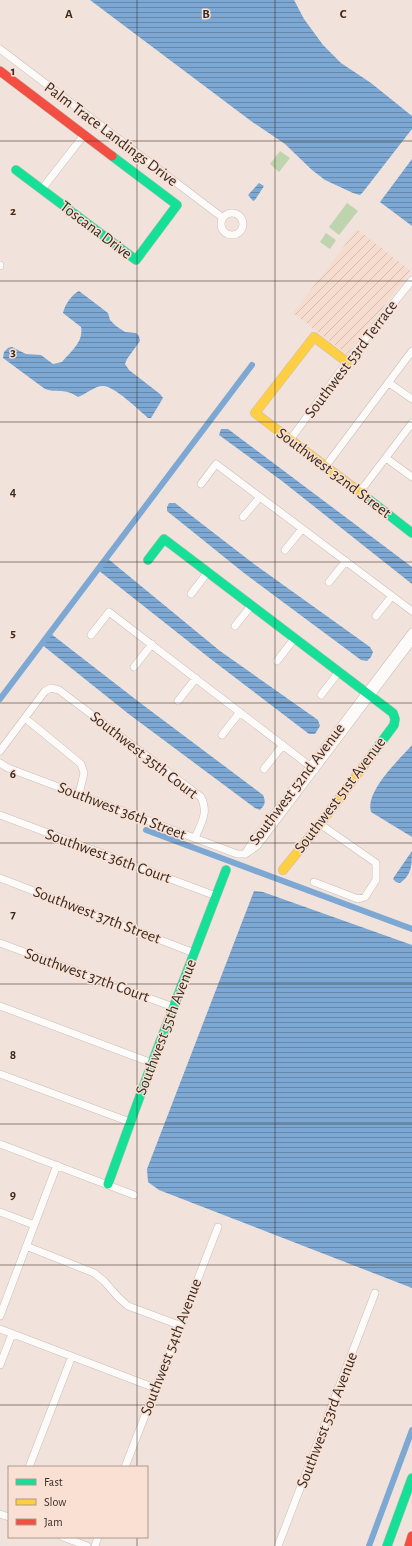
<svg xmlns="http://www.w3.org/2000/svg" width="412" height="1546" viewBox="0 0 412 1546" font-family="'Alegreya Sans',sans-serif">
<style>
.industrial{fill:url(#industrial-furrows)}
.pitch{fill:#bed4ae}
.water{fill:url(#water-rules)}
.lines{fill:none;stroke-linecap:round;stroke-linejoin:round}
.canal{stroke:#7ca8d3;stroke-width:6}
.street-casing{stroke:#c9beb8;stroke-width:8}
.fast-casing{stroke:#c9beb8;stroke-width:10}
.slow-casing{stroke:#c9beb8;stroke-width:10}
.jam-casing{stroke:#c9beb8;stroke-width:10}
.street{stroke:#fdfbfa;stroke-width:7}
.fast{stroke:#16e098;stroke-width:9}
.slow{stroke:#ffcf43;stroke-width:9}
.jam{stroke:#f24e42;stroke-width:9}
.grid{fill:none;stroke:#362c27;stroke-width:1;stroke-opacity:0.55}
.labels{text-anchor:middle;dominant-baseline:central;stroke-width:3;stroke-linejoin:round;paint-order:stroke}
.street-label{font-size:16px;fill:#362c27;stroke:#fae0d2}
.grid-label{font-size:13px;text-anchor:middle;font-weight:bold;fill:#362c27;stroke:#fae0d2;stroke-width:3;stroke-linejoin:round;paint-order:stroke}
</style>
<defs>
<pattern id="industrial-furrows" width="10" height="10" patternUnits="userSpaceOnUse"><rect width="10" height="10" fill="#f5dcce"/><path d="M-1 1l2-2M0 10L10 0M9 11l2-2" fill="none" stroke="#d3bdb1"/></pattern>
<pattern id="water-rules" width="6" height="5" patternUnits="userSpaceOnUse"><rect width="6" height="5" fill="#7ca8d3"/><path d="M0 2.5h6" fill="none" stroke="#6689ab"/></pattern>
</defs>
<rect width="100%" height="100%" fill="#f1e3db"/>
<!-- industrial -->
<path class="industrial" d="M357,229L411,271L347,354L293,313Z"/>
<!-- pitch -->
<path class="pitch" d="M280,151L290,158L279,172L270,164Z
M347,203L358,211L339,235L329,227Z
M326,233L336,240L330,249L320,242Z"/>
<!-- water -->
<path class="water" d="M90,0H294L304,19L323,45L341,63L371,83L412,116V129L363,192L360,195L353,193L325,180L312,170L285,144L251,121Z
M412,159V226L380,202Z
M259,183L264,186L255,200L253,201L248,195Z
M79,291L108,313L110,320L116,326L125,332L136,333L139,336L140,341L127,359L125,364L129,370L160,394L163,398L151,418H148C139,410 115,387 104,386C96,385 86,394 78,397C63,387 59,394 45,389L3,358L4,352L8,348L12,347L26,354L41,355L53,364L62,362C71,351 84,342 81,327L63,313C64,306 72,294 79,291Z
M221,429H228L412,567V584L282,481L219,435Z
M169,503H175L254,564L370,647L373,652L371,657L367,661L361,660L244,573L167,511V507Z
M107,558L220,651L318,720L320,726L315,734H309L212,660L98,570Z
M50,633L139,702L263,795C266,802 265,805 260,810L255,808L130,715L41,644Z
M412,745V837L371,812C365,791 399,760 412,745Z
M412,851C412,864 412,875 400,883L396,882L393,879L394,877Z
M254,891L263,892L412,945V1288L159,1190L148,1182L147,1169Z"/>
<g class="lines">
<!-- canal -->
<path class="canal" d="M0,699L252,365
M146,830L412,929
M369,1546L412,1430"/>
<!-- street casing -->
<g class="street-casing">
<path id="street" d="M0,49L223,218
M42,189L84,135
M221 224a11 11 0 1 1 22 0a11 11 0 1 1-22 0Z
M0,265V266
M389,383L412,399
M290,440L347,362L412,280
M386,458L412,477
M325,467L412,351
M201,484L216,464L412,611
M359,493L412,423
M243,517L260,497
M285,550L302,529
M329,582L346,561
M191,594L208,572
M376,616L392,596
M235,626L251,606
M91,635L109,612L315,770
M277,661L294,639
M134,667L152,644
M321,695L338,673
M178,701L196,678
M25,718L81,764L84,773L79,794
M222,735L240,712
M0,751L45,691L51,688L59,690L201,797C209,813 201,823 195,838
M0,763L8,768L237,854H245
M264,769L283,745
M0,815L216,896
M247,853L257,846L412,641
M245,854L252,843L412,632
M0,878L194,953
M314,882L358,899L365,897L376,880V863L320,824
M0,943L173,1007
M0,1006L152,1063
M0,1074L130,1122
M0,1144L134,1195
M0,1212L34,1225
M26,1246L94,1273L104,1281L118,1297L128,1306L179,1325
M0,1316L57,1165
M0,1329L155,1388
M0,1365L12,1334
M29,1467L72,1356
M125,1467L218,1227
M0,1514L9,1517
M63,1537L87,1546
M95,1546L98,1537
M278,1546L375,1293"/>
</g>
<!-- fast casing -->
<g class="fast-casing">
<path id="fast" d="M16,170L136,260L177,205L112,156
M362,494L412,533
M148,560L164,539L393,713L395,719L394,725L371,756
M108,1184L152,1063L226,870
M387,1546L412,1478"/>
</g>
<!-- slow casing -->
<g class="slow-casing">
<path id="slow" d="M347,362L314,337L255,413L362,494
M283,870L320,824L371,756"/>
</g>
<!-- jam casing -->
<g class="jam-casing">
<path id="jam" d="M0,71L112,156
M409,1546L412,1536"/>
</g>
<!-- street -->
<use href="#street" class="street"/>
<!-- fast -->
<use href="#fast" class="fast"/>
<!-- slow -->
<use href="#slow" class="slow"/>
<!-- jam -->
<use href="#jam" class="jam"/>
</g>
<!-- grid -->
<path class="grid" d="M137,0V1467M275,0V1546M0,141H412M0,281H412M0,422H412M0,562H412M0,703H412M0,843H412M0,984H412M0,1124H412M0,1265H412M0,1405H412M137,1537V1546"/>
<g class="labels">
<!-- street labels -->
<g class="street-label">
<text transform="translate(111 134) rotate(37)">Palm Trace Landings Drive</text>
<text transform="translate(96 230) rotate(37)">Toscana Drive</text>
<text transform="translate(351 359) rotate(-53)">Southwest 53rd Terrace</text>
<text transform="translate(334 473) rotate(37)">Southwest 32nd Street</text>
<text transform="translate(144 755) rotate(38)">Southwest 35th Court</text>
<text transform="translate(297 784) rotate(-53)">Southwest 52nd Avenue</text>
<text transform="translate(340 795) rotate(-53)">Southwest 51st Avenue</text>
<text transform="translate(122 811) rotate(21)">Southwest 36th Street</text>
<text transform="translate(108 856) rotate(20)">Southwest 36th Court</text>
<text transform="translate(97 915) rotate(21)">Southwest 37th Street</text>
<text transform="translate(87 975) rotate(20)">Southwest 37th Court</text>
<text transform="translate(166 1027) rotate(-69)">Southwest 55th Avenue</text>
<text transform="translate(171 1347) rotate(-69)">Southwest 54th Avenue</text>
<text transform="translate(327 1420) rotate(-69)">Southwest 53rd Avenue</text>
</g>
</g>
<g class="grid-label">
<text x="69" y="18">A</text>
<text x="206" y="18">B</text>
<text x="343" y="18">C</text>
<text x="13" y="75">1</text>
<text x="13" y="215">2</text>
<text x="13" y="356">3</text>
<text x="13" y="496">4</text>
<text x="13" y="637">5</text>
<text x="13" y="778">6</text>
<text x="13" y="918">7</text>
<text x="13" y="1059">8</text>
<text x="13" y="1199">9</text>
</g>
<!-- legend -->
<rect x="8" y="1466" width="140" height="72" fill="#fae0d2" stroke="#ac988e"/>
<rect x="16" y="1479" width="20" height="6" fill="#16e098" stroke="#ac988e"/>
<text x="44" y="1486" font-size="12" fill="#362c27">Fast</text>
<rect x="16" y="1499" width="20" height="6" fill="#ffcf43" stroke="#ac988e"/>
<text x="44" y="1506" font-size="12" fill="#362c27">Slow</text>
<rect x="16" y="1519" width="20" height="6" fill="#f24e42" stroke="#ac988e"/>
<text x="44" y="1526" font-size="12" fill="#362c27">Jam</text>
</svg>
